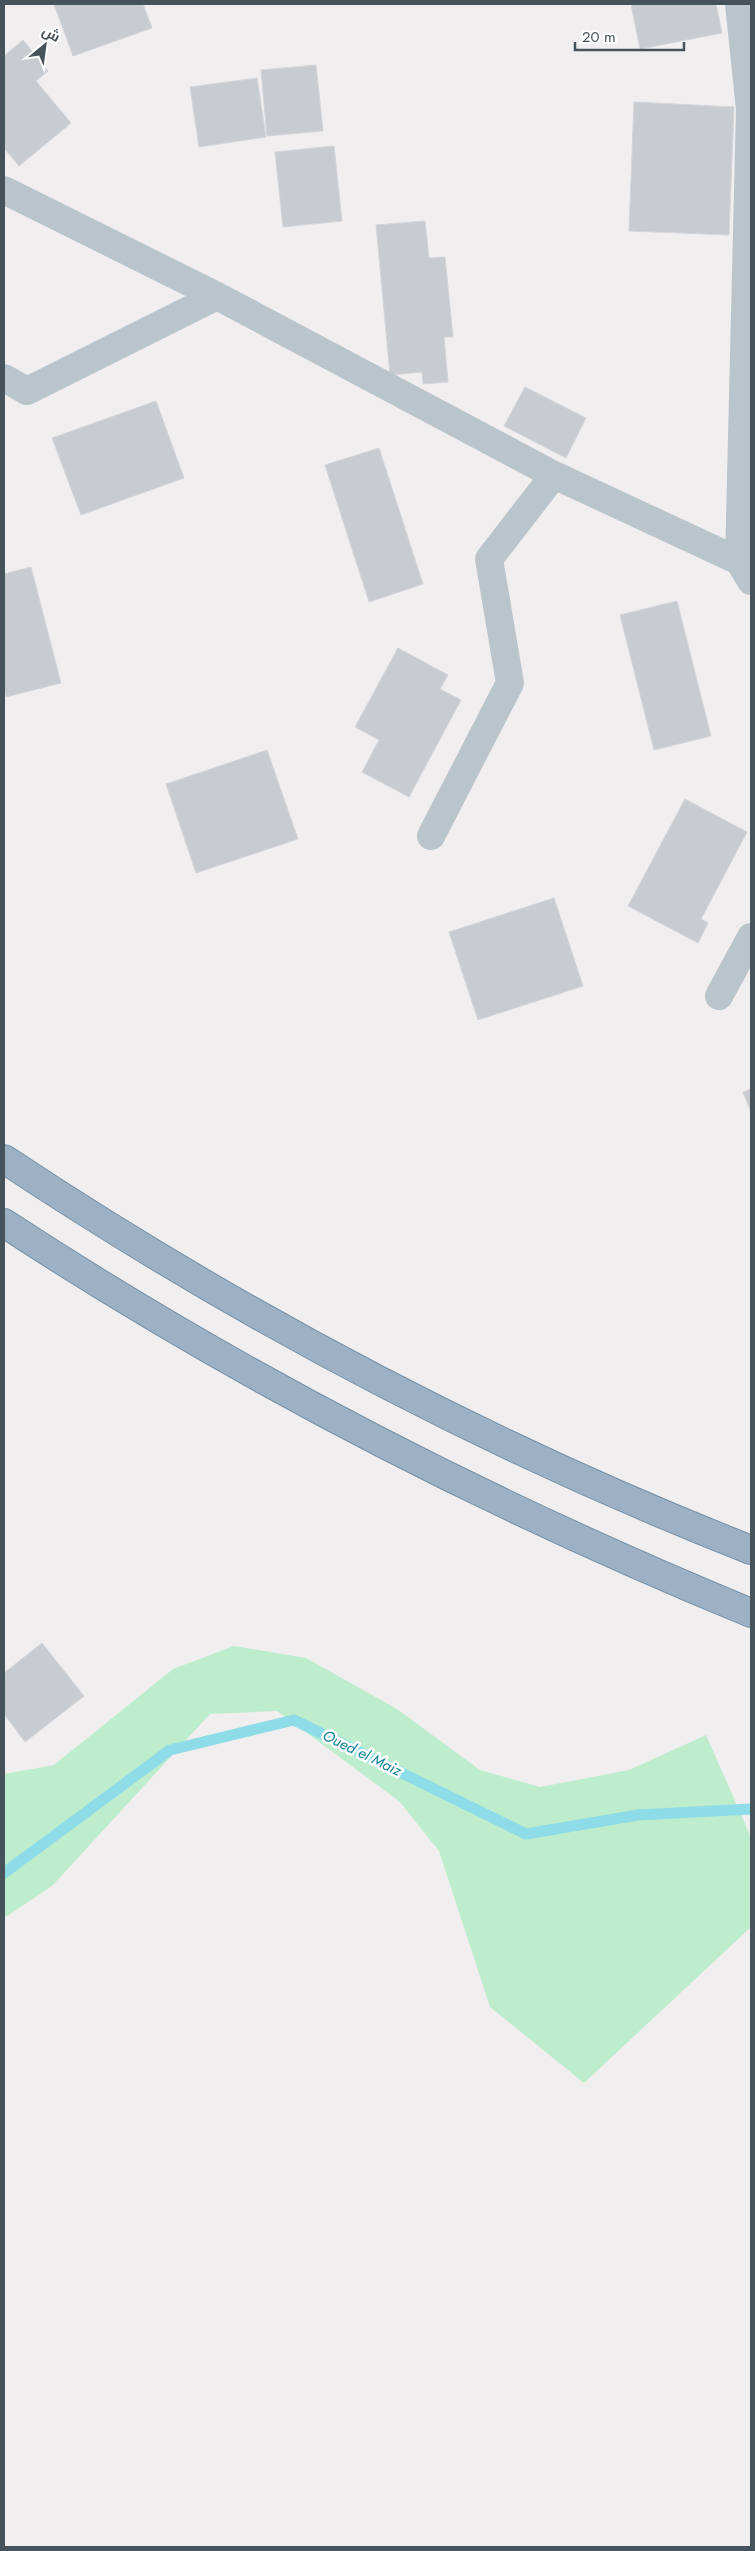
<svg xmlns="http://www.w3.org/2000/svg" width="755" height="2551" viewBox="0 0 755 2551" font-family="Jost,Cairo,sans-serif">
<style>
.green{fill:#beedcd}
.lines{fill:none;stroke-linecap:round;stroke-linejoin:round}
.stream{stroke:#8ddce8;stroke-width:11}
.building{fill:#c8ccd1;stroke:#d3d5da}
.trunk-casing{stroke:#7390a7;stroke-width:30}
.minor{stroke:#bac4cb;stroke-width:28}
.trunk{stroke:#9cb2c4;stroke-width:28}
.labels{text-anchor:middle;dominant-baseline:central;stroke-width:5;stroke-linejoin:round;paint-order:stroke}
.water-label{font-size:15px;font-style:italic;fill:#128294;stroke:#fff}
</style>
<rect width="100%" height="100%" fill="#f1eeef"/>
<!-- green -->
<path class="green" d="M234,1646L306,1658L397,1709L480,1770L540,1787L629,1770L706,1735L751,1837V1927L584,2083L490,2007L439,1851L399,1801L277,1711L210,1714L52,1886L4,1918V1774L54,1765L173,1669Z"/>
<g class="lines">
<!-- stream -->
<path class="stream" d="M4,1873L170,1750L294,1720L526,1834L638,1815L751,1809"/>
</g>
<!-- building -->
<path class="building" d="M54,4H143L152,28L73,56Z
M631,4H716L722,33L640,49Z
M23,40L48,71L36,81L71,123L19,166L4,148V56Z
M316,65L323,131L267,136L261,70Z
M257,78L266,137L199,147L190,87Z
M634,102L734,107L729,235L629,231Z
M334,146L342,221L283,227L275,152Z
M425,221L429,258L445,257L453,337H444L448,382L423,384L422,372L390,375L376,225Z
M525,387L586,418L566,458L504,426Z
M156,401L184,478L81,515L52,438Z
M379,448L423,584L369,602L325,465Z
M31,567L61,683L6,697L4,688V574Z
M677,601L711,736L654,750L620,615Z
M398,648L448,675L440,689L461,700L409,797L362,772L379,740L355,727Z
M267,750L298,839L196,873L166,784Z
M685,799L747,832L701,919L708,923L698,943L628,906Z
M554,898L583,986L478,1020L449,932Z
M751,1089V1112L743,1092Z
M42,1643L84,1696L25,1742L4,1714V1673Z"/>
<g class="lines">
<!-- trunk casing -->
<g class="trunk-casing">
<path id="trunk" d="M4,1159C239,1315 489,1447 751,1550
M4,1223C239,1377 491,1506 751,1613"/>
</g>
<!-- minor -->
<path class="minor" d="M4,190L217,296L554,475L739,561L751,581
M4,378L27,391L217,296
M739,561L750,109L739,4
M431,836L510,683L489,559L554,475
M719,996L751,937"/>
<!-- trunk -->
<use href="#trunk" class="trunk"/>
</g>
<g class="labels">
<!-- water labels -->
<g class="water-label">
<text transform="translate(362 1753) rotate(26)">Oued el Maiz</text>
</g>
</g>
<!-- border -->
<rect width="755" height="2551" fill="none" stroke="#47535b" stroke-width="10"/>
<!-- north arrow -->
<g transform="translate(45 45) rotate(29)" stroke="#ffffff" stroke-width="4" paint-order="stroke">
<path d="M0-4L9 19L0 12L-9 19Z" fill="#47535b"/>
<text y="-8" font-size="14" font-weight="bold" text-anchor="middle" fill="#47535b">ش</text>
</g>
<!-- scale -->
<path d="M575 42v8h109v-8" fill="none" stroke="#47535b" stroke-width="2.5"/>
<text x="582" y="42" font-size="15" fill="#47535b" stroke="#ffffff" stroke-width="4" paint-order="stroke">20 m</text>
</svg>
